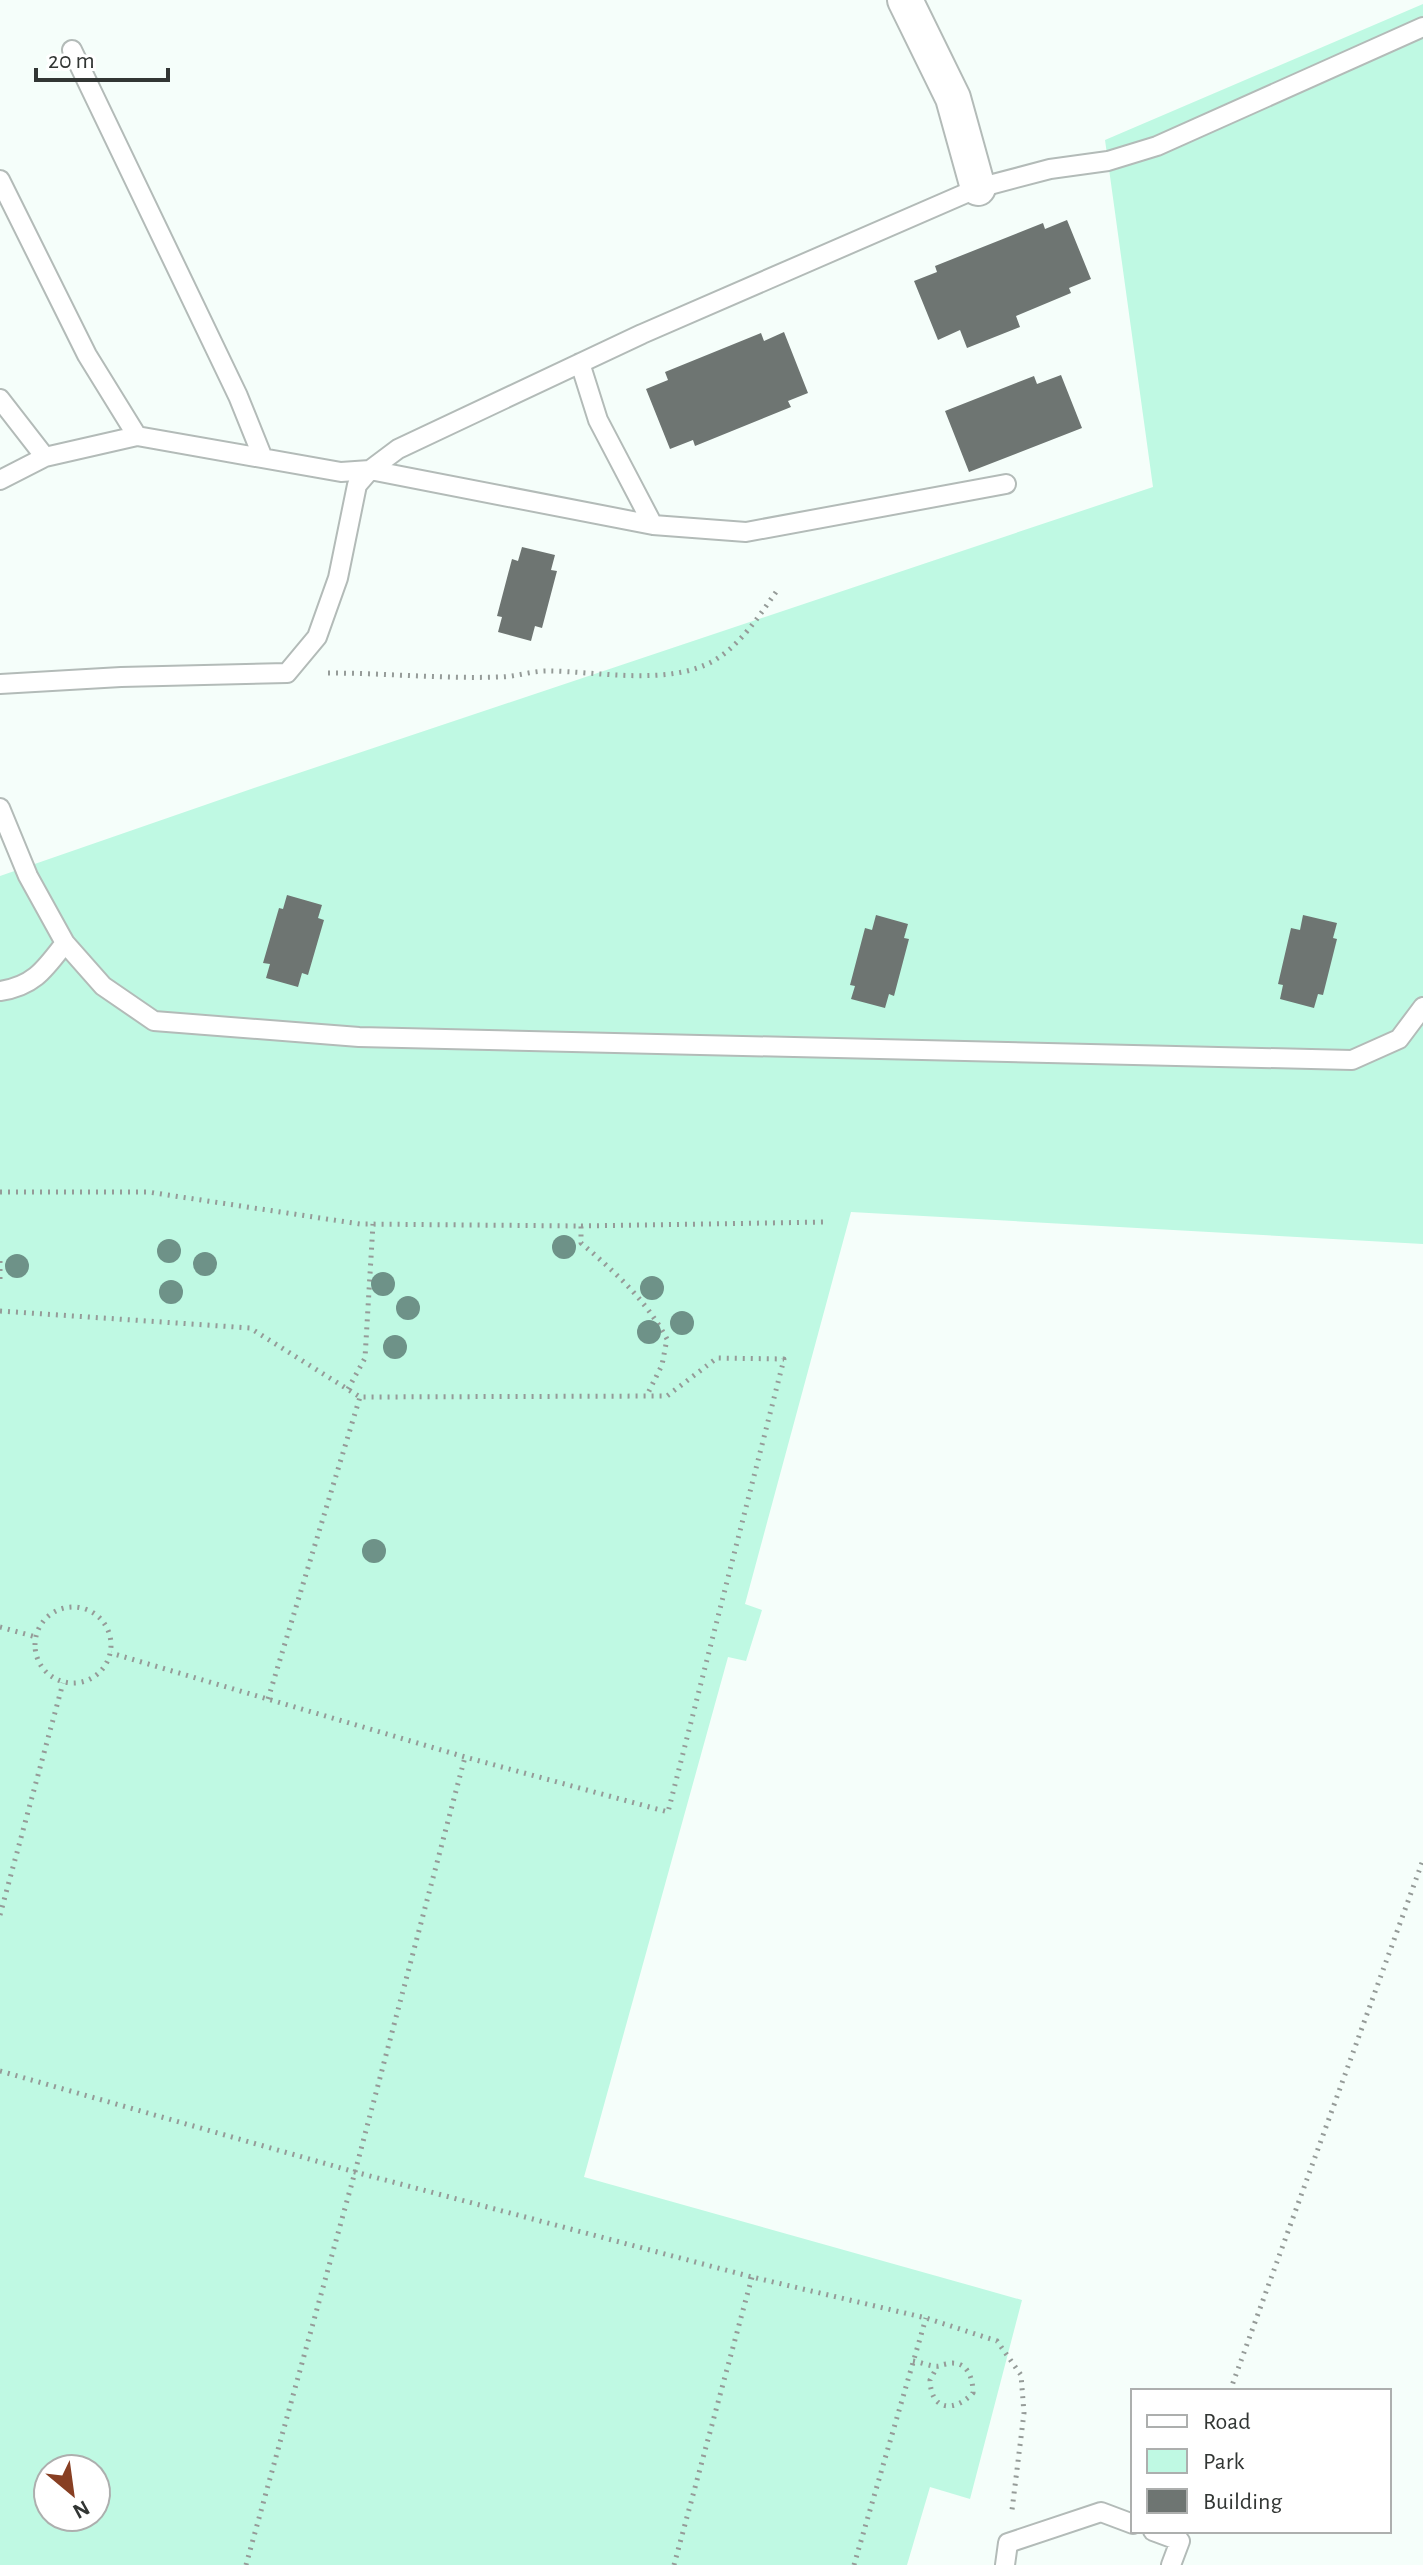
<svg xmlns="http://www.w3.org/2000/svg" width="1423" height="2565" viewBox="0 0 1423 2565" font-family="'Alegreya Sans',sans-serif">
<style>
.green{fill:#bff9e3;fill-rule:evenodd}
.building{fill:#6e7572}
.lines{fill:none;stroke-linecap:round;stroke-linejoin:round}
.lane-casing{stroke:#b3bbb8;stroke-width:22}
.street-casing{stroke:#b3bbb8;stroke-width:38}
.path{stroke:#959b98;stroke-width:5;stroke-dasharray:2 6;stroke-linecap:butt}
.lane{stroke:#fff;stroke-width:18}
.street{stroke:#fff;stroke-width:34}
.tree{fill:#6e9288}
</style>
<rect width="100%" height="100%" fill="#f5fefa"/>
<!-- green -->
<path class="green" d="M1423,4V1244L851,1212L745,1604L762,1610L746,1661L728,1657L584,2177L1022,2300L970,2499L930,2487L907,2565H0V876L254,788L1153,487L1105,140ZM48,2469H96V2517H48Z"/>
<!-- building -->
<path class="building" d="M1067,220L1091,279L1069,288L1071,293L1016,316L1020,327L967,348L960,330L938,340L914,281L937,272L935,266L1043,223L1045,229Z
M784,332L808,393L788,401L791,407L695,446L693,440L670,449L646,389L668,380L665,372L761,333L764,341Z
M1061,375L1082,428L969,472L945,411L1034,376L1037,384Z
M522,547L555,555L551,570L557,571L542,628L535,626L531,641L498,632L502,617L497,616L512,559L518,561Z
M287,895L322,905L318,918L324,920L308,975L302,973L298,987L266,978L270,964L263,963L279,908L283,909Z
M876,915L908,924L904,938L909,939L894,996L889,994L885,1008L851,999L855,986L850,985L865,928L872,930Z
M1303,915L1337,923L1333,938L1337,939L1323,995L1318,994L1314,1008L1280,999L1283,985L1278,984L1291,928L1300,930Z"/>
<g class="lines">
<!-- lane casing -->
<g class="lane-casing">
<path id="lane" d="M72,50L238,396L263,458
M0,180L87,355L137,436
M580,363L598,420L653,525
M0,399L45,457
M0,480L45,457L137,436L341,472L370,470L653,525L746,532L1006,484
M0,684L121,677L287,673L317,637L338,578L357,485L370,470L398,449L642,334L978,188L1050,169L1108,161L1157,146L1423,27
M0,808L28,876L65,943L103,986L154,1021L359,1037L1352,1060L1399,1039L1423,1007
M0,991C34,986 45,969 65,943
M1153,2531L1180,2541L1171,2565
M1005,2565L1008,2543L1101,2512L1133,2524"/>
</g>
<!-- street casing -->
<g class="street-casing">
<path id="street" d="M905,0L953,98L978,188"/>
</g>
<!-- path -->
<path class="path" d="M328,673C385,673 442,679 499,677C515,677 531,671 547,671C597,671 669,687 715,660C741,644 759,616 776,592
M0,1192H148L360,1224L581,1226V1243C614,1271 646,1300 667,1339L662,1365L647,1395
M581,1226L828,1222
M0,1261V1279
M0,1311L250,1328L360,1397L667,1396L717,1358L784,1359L668,1812L465,1757L111,1653
M348,1389L365,1358L373,1224
M35 1645a38 38 0 1 1 76 0a38 38 0 1 1-76 0Z
M0,1627L36,1637
M268,1699L360,1397
M0,1915L63,1683
M0,2071L355,2172L752,2277L926,2318L997,2341L1021,2375L1024,2413L1012,2510
M913,2361C920,2362 927,2365 933,2366C942,2367 938,2365 946,2364C966,2359 973,2376 973,2393C955,2412 931,2412 930,2380L937,2367
M1230,2391L1423,1860
M246,2565L355,2172L465,1757
M674,2565L752,2277
M854,2565L926,2318"/>
<!-- lane -->
<use href="#lane" class="lane"/>
<!-- street -->
<use href="#street" class="street"/>
</g>
<!-- trees -->
<g class="tree">
<circle cx="564" cy="1247" r="12"/>
<circle cx="169" cy="1251" r="12"/>
<circle cx="205" cy="1264" r="12"/>
<circle cx="17" cy="1266" r="12"/>
<circle cx="383" cy="1284" r="12"/>
<circle cx="652" cy="1288" r="12"/>
<circle cx="171" cy="1292" r="12"/>
<circle cx="408" cy="1308" r="12"/>
<circle cx="682" cy="1323" r="12"/>
<circle cx="649" cy="1332" r="12"/>
<circle cx="395" cy="1347" r="12"/>
<circle cx="374" cy="1551" r="12"/>
</g>
<!-- legend -->
<rect x="1131" y="2389" width="260" height="144" fill="#ffffff" stroke="#adafae" stroke-width="2"/>
<rect x="1147" y="2415" width="40" height="12" fill="#ffffff" stroke="#adafae" stroke-width="2"/>
<text x="1203" y="2429" font-size="24" fill="#323634">Road</text>
<rect x="1147" y="2449" width="40" height="24" fill="#bff9e3" stroke="#adafae" stroke-width="2"/>
<text x="1203" y="2469" font-size="24" fill="#323634">Park</text>
<rect x="1147" y="2489" width="40" height="24" fill="#6e7572" stroke="#adafae" stroke-width="2"/>
<text x="1203" y="2509" font-size="24" fill="#323634">Building</text>
<!-- north arrow -->
<g transform="translate(72 2493) rotate(151)"><circle r="38" fill="#ffffff" stroke="#adafae" stroke-width="2"/>
<path d="M0-6L14 30L0 20L-14 30Z" fill="#883f23"/>
<text y="-12" font-size="22" font-weight="bold" text-anchor="middle" fill="#323634">N</text>
</g>
<!-- scale -->
<path d="M36 68v12h132v-12" fill="none" stroke="#323634" stroke-width="4"/>
<text x="48" y="68" font-size="24" fill="#323634" stroke="#ffffff" stroke-width="6" paint-order="stroke">20 m</text>
</svg>
